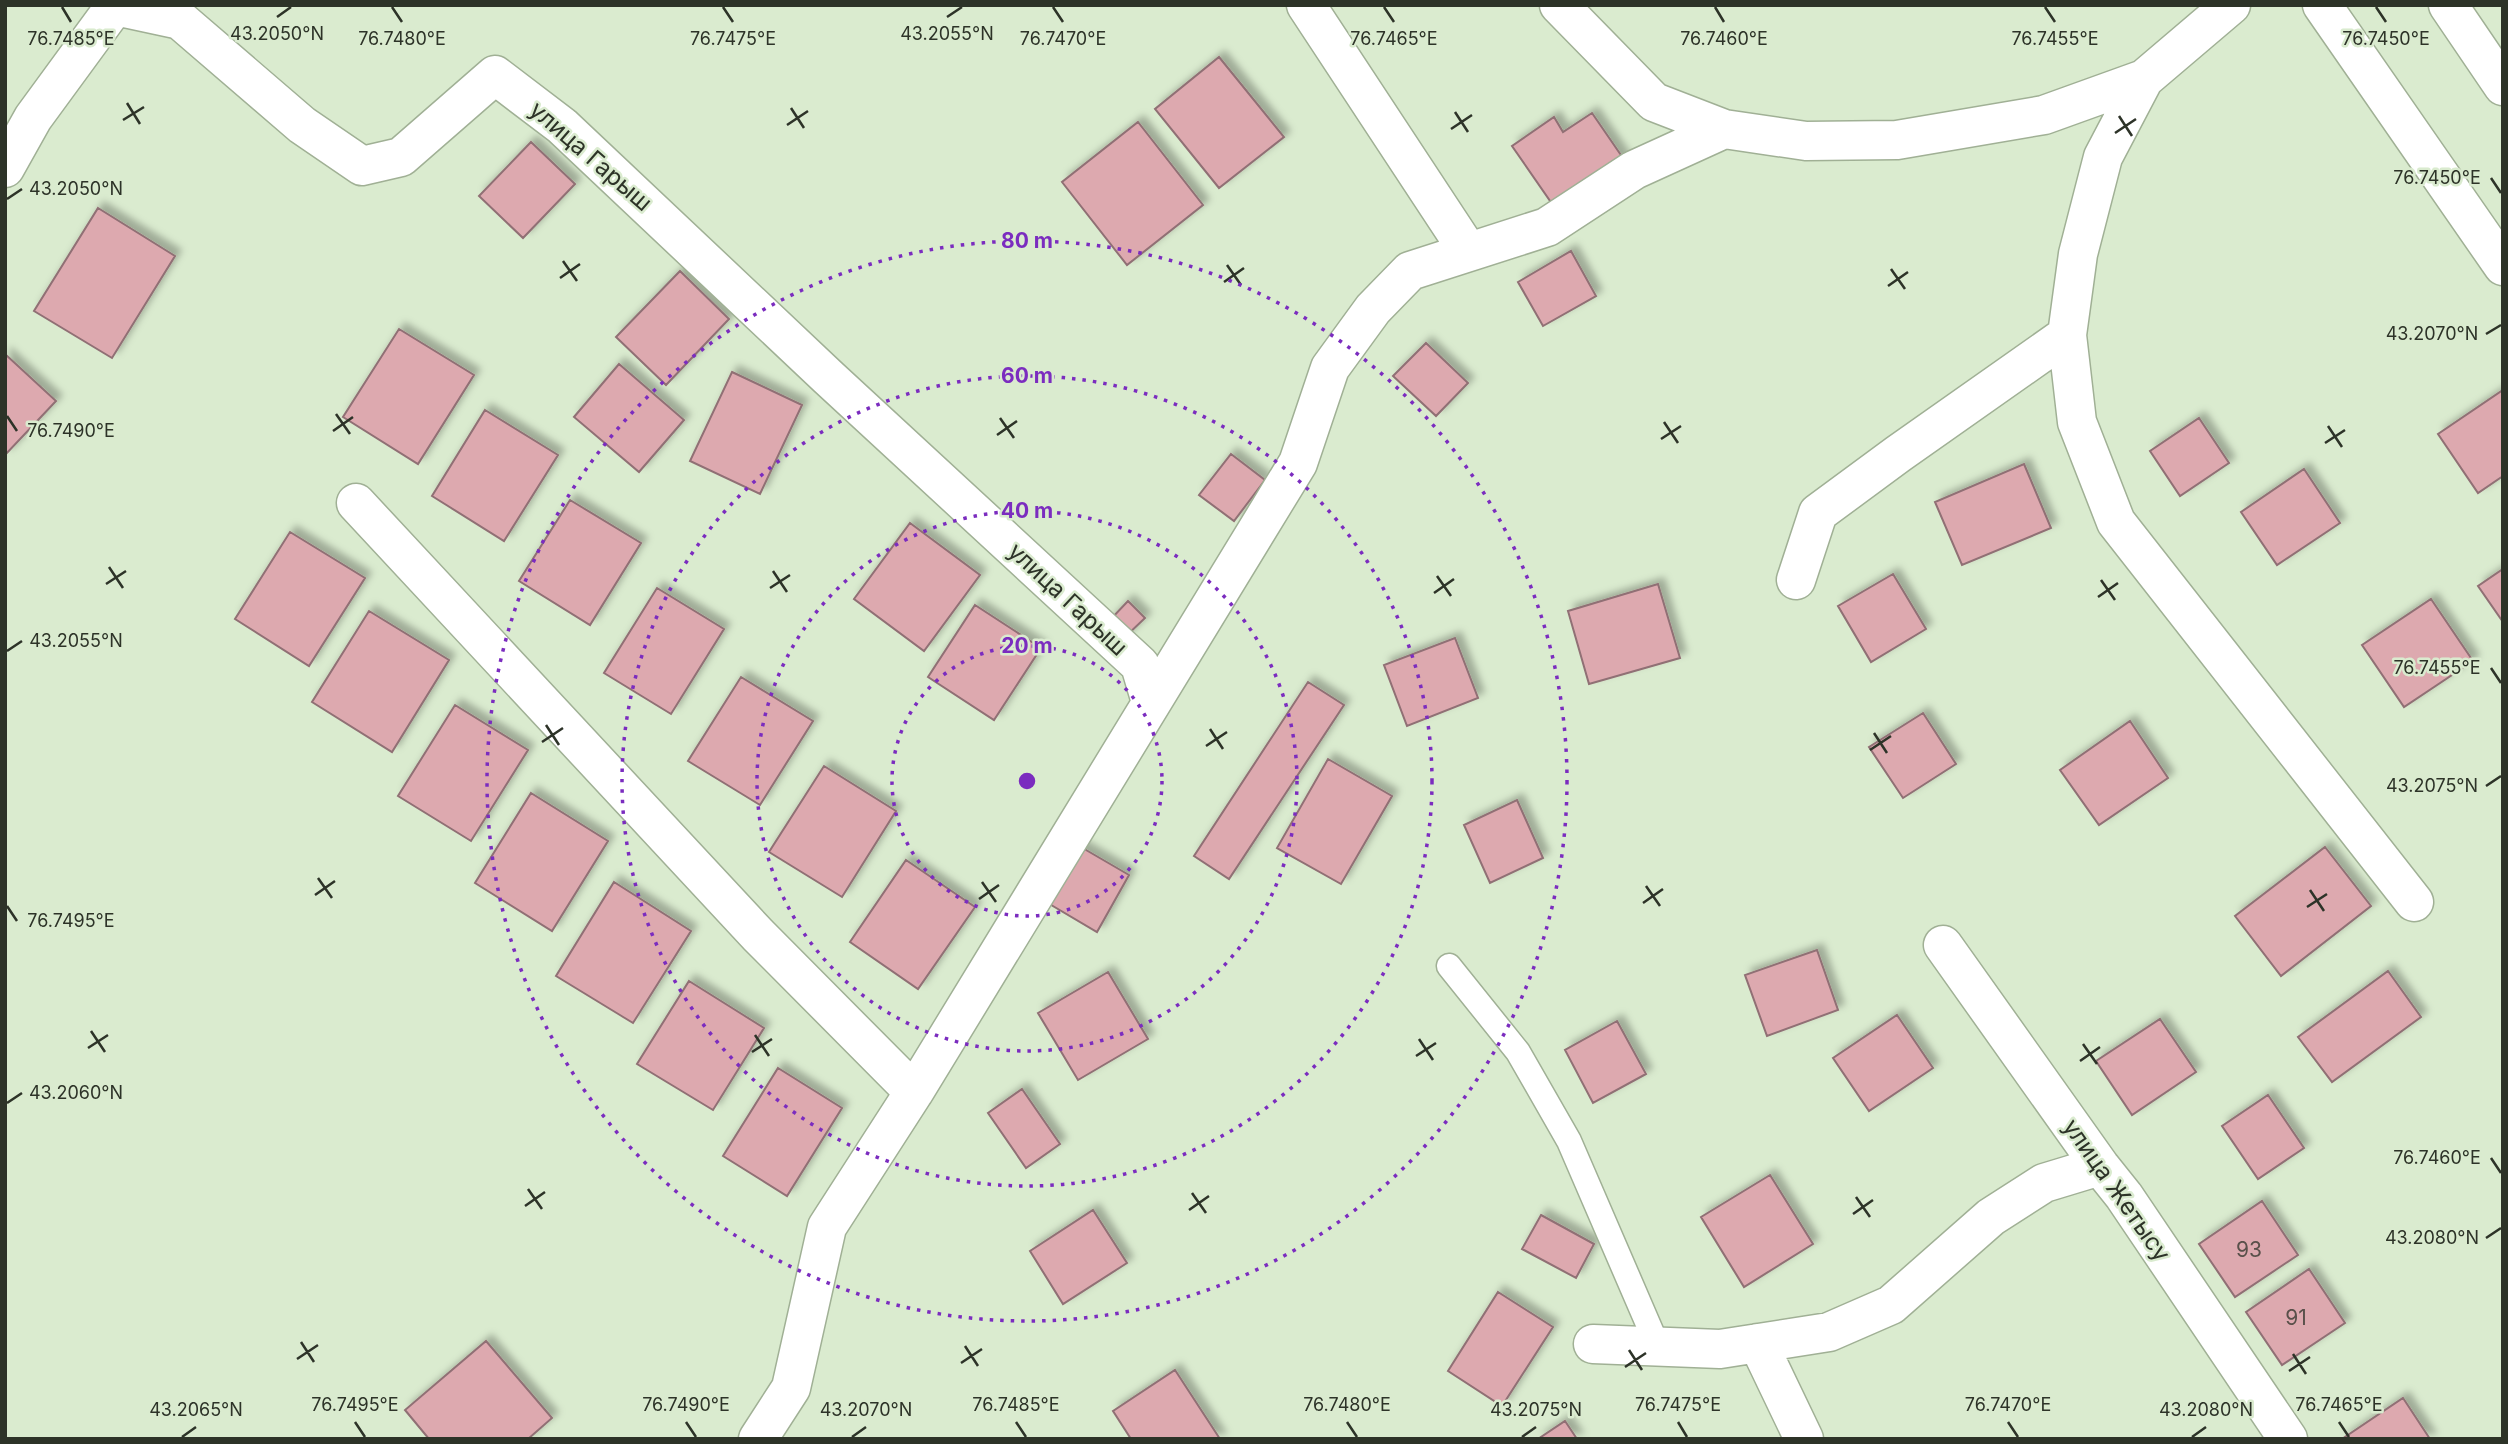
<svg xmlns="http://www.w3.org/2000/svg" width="2508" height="1444" viewBox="0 0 2508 1444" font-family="Inter,sans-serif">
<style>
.building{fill:#dda9af;stroke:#906f74;stroke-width:2;filter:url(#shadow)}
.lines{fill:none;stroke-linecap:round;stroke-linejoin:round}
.service-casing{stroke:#a0b095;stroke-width:27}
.minor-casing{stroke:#a0b095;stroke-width:41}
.secondary-casing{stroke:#a0b095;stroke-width:41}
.service{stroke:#fff;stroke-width:24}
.minor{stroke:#fff;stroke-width:38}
.secondary{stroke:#fff;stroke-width:38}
.ticks{fill:none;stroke:#2d3328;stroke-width:2.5}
.ring{fill:none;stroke:#7b2cbf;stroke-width:3.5;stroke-dasharray:3.5 7}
.labels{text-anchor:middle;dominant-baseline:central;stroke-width:5;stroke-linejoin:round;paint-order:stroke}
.number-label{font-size:21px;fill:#59504a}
.street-label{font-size:24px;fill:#2d3328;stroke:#daebcf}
.ticks-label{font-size:18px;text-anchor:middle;fill:#2d3328;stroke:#daebcf;stroke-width:5;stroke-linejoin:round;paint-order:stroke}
.centre{fill:#7b2cbf;stroke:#daebcf;stroke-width:3.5}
.ring-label{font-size:21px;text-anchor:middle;font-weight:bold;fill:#7b2cbf;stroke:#daebcf;stroke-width:5;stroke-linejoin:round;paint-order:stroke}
</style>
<defs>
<filter id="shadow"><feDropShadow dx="6" dy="-6" stdDeviation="3.5" flood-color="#0004"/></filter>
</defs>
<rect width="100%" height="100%" fill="#daebcf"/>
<!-- building -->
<path class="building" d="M1219,57L1284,137L1219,188L1155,109Z
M1592,113L1625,161L1555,208L1512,146L1554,117L1563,132Z
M1138,122L1203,205L1127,265L1062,182Z
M531,142L575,184L523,238L479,196Z
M98,208L175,256L112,358L34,311Z
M1571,251L1596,296L1543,326L1518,282Z
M680,271L729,319L666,385L616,337Z
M399,329L474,375L418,464L343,417Z
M1426,343L1468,383L1436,416L1393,376Z
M5,354L56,401L5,455Z
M619,364L684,420L639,472L574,417Z
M732,372L802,405L760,494L690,461Z
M2503,390V476L2478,493L2438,434Z
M485,410L558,455L504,541L432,496Z
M2199,418L2229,463L2180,496L2150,451Z
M1231,454L1265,480L1234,521L1199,495Z
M2024,464L2051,528L1962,565L1935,502Z
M2304,469L2340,523L2277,565L2241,512Z
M570,500L641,543L590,625L519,581Z
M910,523L980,575L924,651L854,599Z
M290,532L365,578L309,666L235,619Z
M2503,569V622L2478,586Z
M1893,574L1926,629L1871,662L1838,606Z
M1658,584L1680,658L1589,684L1568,611Z
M657,588L724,629L671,714L604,673Z
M2431,599L2473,661L2404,707L2362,645Z
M1128,601L1145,618L1124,638L1109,621Z
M975,605L1041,648L994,720L928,677Z
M369,611L449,660L392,752L312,702Z
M1455,638L1478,698L1407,726L1384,665Z
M741,677L813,721L760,805L688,761Z
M1308,682L1344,705L1229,879L1194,856Z
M455,705L528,750L471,841L398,796Z
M1923,713L1956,764L1903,798L1869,747Z
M2130,721L2168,778L2099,825L2060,770Z
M1328,759L1392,796L1341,884L1277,848Z
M824,766L896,811L842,897L769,852Z
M531,793L608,841L552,931L475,883Z
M1517,800L1543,858L1490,883L1464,825Z
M1074,843L1129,875L1097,932L1041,899Z
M2325,847L2371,906L2281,976L2235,916Z
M906,860L975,907L918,989L850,942Z
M614,882L691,931L633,1023L556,976Z
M1817,950L1838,1010L1767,1036L1745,975Z
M2388,971L2421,1017L2332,1082L2298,1037Z
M1108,972L1148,1039L1078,1080L1038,1013Z
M689,981L764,1028L713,1110L637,1064Z
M1897,1015L1933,1068L1869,1111L1833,1058Z
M2160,1019L2196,1072L2132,1115L2096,1061Z
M1617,1021L1646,1074L1593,1103L1565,1050Z
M778,1068L842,1108L787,1196L723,1156Z
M1022,1089L1060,1144L1026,1168L988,1113Z
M2268,1095L2304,1148L2258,1179L2222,1126Z
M1770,1175L1813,1244L1744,1287L1701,1217Z
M2262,1201L2298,1255L2235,1297L2199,1244Z
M1093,1210L1127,1263L1063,1304L1030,1251Z
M1541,1215L1594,1244L1576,1278L1522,1249Z
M2309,1269L2345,1323L2282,1365L2246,1312Z
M1498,1292L1553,1327L1502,1406L1448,1371Z
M486,1341L552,1418L528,1439H429L405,1410Z
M1175,1370L1220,1439H1131L1113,1411Z
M2403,1398L2430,1439H2342Z
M1565,1421L1577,1439H1538Z"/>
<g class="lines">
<!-- service casing -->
<g class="service-casing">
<path id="service" d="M1449,966L1518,1052L1569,1141L1658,1347"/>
</g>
<!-- minor casing -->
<g class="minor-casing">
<path id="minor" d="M1306,5L1468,251
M1559,5L1654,102L1724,129L1806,141L1897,140L2044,115L2144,79L2231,5
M2322,5L2503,266
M2144,79L2103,157L2078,254L2067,335L2077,422L2116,522L2414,902
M5,168L33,118L115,6L180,20L302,125L362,166L401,157L495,75L562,126L828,377L1140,665L1151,702
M356,503L758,935L914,1092
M1796,580L1818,513L1898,454L2067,335
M1943,945L2100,1166L2124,1196L2288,1439
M1758,1343L1804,1439
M1593,1344L1720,1349L1829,1332L1891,1305L1991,1217L2044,1183L2100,1166
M758,1439L791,1388L827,1227L914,1092L1298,463L1330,368L1373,309L1410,271L1547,227L1634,170L1724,129"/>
</g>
<!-- secondary casing -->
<g class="secondary-casing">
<path id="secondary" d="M2448,5L2503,86"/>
</g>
<!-- service -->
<use href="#service" class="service"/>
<!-- minor -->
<use href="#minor" class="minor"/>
<!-- secondary -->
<use href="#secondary" class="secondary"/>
</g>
<!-- ticks -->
<path class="ticks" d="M62,7L71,22M392,7L402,22M723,7L733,22M1053,7L1063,22M1384,7L1394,22M1715,7L1724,22M2045,7L2055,22M2376,7L2386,22M277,17L291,7M947,17L962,7M127,103L140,124M791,108L804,128M1455,112L1468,132M2119,116L2132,136M123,120L144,107M787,125L808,111M1451,129L1472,115M2115,133L2136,119M2491,178L2501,193M7,199L22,189M563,261L577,281M1227,265L1241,285M1891,269L1905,289M560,278L580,264M1224,282L1244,268M1888,286L1908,272M2486,334L2501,325M336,414L350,434M7,416L17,431M1000,418L1014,438M1664,422L1678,443M2328,426L2342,447M333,431L353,417M997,435L1017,421M1661,439L1681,426M2325,443L2345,430M109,567L123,588M773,571L787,592M1437,576L1451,596M2101,580L2115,600M106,584L126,571M770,588L790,575M1434,593L1454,579M2098,597L2118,583M7,651L22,641M2491,668L2501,683M546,725L559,745M1210,729L1223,749M1874,733L1887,753M542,742L563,728M1206,746L1227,732M1870,750L1891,736M2486,786L2501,776M318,878L332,898M982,882L996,902M1646,886L1660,906M2310,890L2324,911M315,895L335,881M979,899L999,885M1643,903L1663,889M7,906L17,921M2307,907L2327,894M91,1031L105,1052M755,1035L769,1056M1419,1039L1433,1060M2083,1044L2097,1064M88,1048L108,1035M752,1052L772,1039M1416,1056L1436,1043M2080,1061L2100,1047M7,1103L22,1093M2491,1158L2501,1173M528,1189L542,1209M1192,1193L1206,1213M1856,1197L1870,1217M525,1206L545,1192M1189,1210L1209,1196M1853,1214L1873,1200M2486,1238L2501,1228M301,1342L314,1362M965,1346L978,1366M1629,1350L1642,1370M2293,1354L2306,1374M297,1359L318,1345M961,1363L982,1349M1625,1367L1646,1353M2289,1371L2310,1357M355,1422L365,1437M686,1422L696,1437M1016,1422L1026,1437M1347,1422L1357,1437M1678,1422L1687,1437M2008,1422L2018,1437M2339,1422L2349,1437M182,1437L196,1427M852,1437L866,1427M1522,1437L1536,1427M2192,1437L2206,1427"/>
<!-- distance rings -->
<g class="ring">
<circle cx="1027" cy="781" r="135"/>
<circle cx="1027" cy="781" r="270"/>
<circle cx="1027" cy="781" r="405"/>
<circle cx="1027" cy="781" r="540"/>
</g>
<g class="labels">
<!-- number labels -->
<g class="number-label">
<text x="2249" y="1249">93</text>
<text x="2296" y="1317">91</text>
</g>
<!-- street labels -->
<g class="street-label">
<text transform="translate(591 156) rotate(41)">улица Гарыш</text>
<text transform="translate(1068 599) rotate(43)">улица Гарыш</text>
<text transform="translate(2117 1190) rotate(55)">улица Жетысу</text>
</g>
</g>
<g class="ticks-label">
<text x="277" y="40">43.2050°N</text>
<text x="947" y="40">43.2055°N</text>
<text x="71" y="45">76.7485°E</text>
<text x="402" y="45">76.7480°E</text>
<text x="733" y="45">76.7475°E</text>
<text x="1063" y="45">76.7470°E</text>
<text x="1394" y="45">76.7465°E</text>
<text x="2055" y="45">76.7455°E</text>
<text x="2386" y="45">76.7450°E</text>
<text x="1724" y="45">76.7460°E</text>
<text x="2437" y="184">76.7450°E</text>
<text x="76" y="195">43.2050°N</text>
<text x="2432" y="340">43.2070°N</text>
<text x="71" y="437">76.7490°E</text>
<text x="76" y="647">43.2055°N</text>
<text x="2437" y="674">76.7455°E</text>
<text x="2432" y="792">43.2075°N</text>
<text x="71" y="927">76.7495°E</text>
<text x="76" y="1099">43.2060°N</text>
<text x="2437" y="1164">76.7460°E</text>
<text x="2432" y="1244">43.2080°N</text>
<text x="355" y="1411">76.7495°E</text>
<text x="686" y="1411">76.7490°E</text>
<text x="1016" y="1411">76.7485°E</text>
<text x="1347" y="1411">76.7480°E</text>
<text x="1678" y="1411">76.7475°E</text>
<text x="2008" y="1411">76.7470°E</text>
<text x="2339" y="1411">76.7465°E</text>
<text x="196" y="1416">43.2065°N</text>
<text x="866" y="1416">43.2070°N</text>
<text x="1536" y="1416">43.2075°N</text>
<text x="2206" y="1416">43.2080°N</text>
</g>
<circle cx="1027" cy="781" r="10" class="centre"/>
<g class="ring-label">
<text x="1027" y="248">80 m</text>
<text x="1027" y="383">60 m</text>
<text x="1027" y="518">40 m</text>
<text x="1027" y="653">20 m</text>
</g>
<!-- border -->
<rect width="2508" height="1444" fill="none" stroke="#2d3328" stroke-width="14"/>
</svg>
